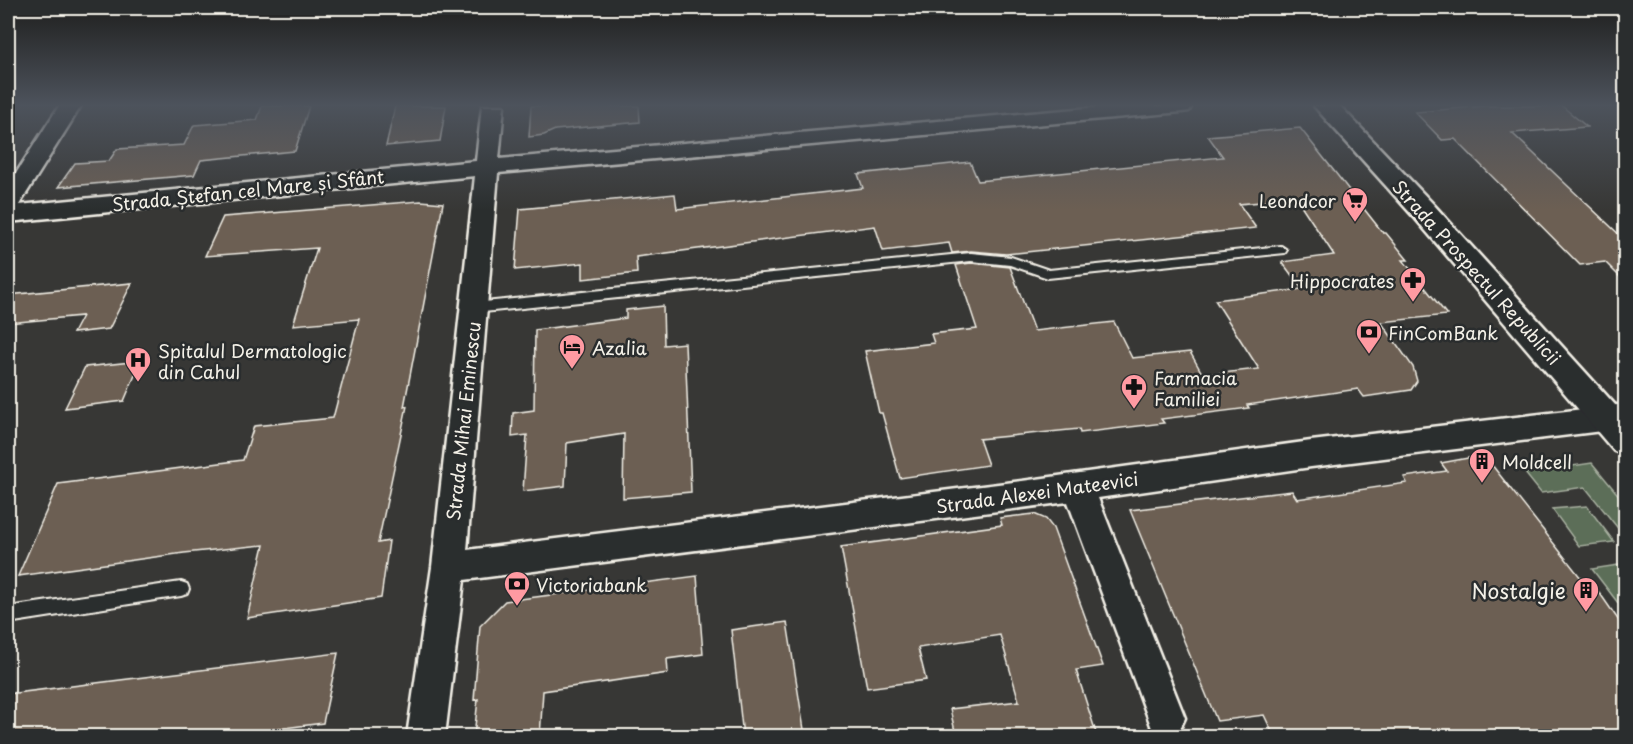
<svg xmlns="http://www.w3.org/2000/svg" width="1633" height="744" viewBox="0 0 1633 744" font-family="'Playpen Sans',sans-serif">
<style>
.green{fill:#5b6e58;stroke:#a8b0a0;stroke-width:1.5}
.building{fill:#6c5f53;stroke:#f4f1e8;stroke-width:1.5}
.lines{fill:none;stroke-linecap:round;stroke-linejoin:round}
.lane-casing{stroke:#f4f1e8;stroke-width:4}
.street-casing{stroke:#f4f1e8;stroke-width:5}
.secondary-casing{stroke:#f4f1e8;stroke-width:5}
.lane{fill:#2a2d2e;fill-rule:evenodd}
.street{fill:#2a2d2e;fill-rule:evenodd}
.secondary{fill:#2a2d2e;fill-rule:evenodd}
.labels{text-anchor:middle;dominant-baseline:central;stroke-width:5;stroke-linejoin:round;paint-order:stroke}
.street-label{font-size:18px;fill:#f4f1e8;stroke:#2a2d2e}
.poi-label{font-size:18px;fill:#f4f1e8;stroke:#2a2d2e;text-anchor:start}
.near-poi-label{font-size:21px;fill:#f4f1e8;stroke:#2a2d2e;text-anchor:end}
</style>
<rect width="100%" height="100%" fill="#373735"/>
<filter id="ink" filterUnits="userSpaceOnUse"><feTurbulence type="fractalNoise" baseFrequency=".0167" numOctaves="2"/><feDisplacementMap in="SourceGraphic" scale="12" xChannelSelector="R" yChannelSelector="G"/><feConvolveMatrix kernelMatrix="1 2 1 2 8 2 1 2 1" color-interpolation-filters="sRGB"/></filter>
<g filter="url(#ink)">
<!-- green -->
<path class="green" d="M1592,463L1625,503V537L1585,487L1541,493L1525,473Z
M1587,506L1614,542L1579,546L1552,509Z
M1625,564H1626L1625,612L1592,569Z"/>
<!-- building -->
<path class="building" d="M262,106H309L295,151L201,160L194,175L58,187L75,163L109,161L117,149L184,145L194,125L257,120Z
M395,106H446L440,141L386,146Z
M531,106H639L640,122L555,130L544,135L529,137Z
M1485,106H1562L1587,127L1512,133L1626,241V283L1605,262L1580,265L1455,139L1442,140L1415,112Z
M1300,128L1383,233H1386L1408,260H1403L1447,315L1381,322L1413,367L1417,381L1411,390L1364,397L1358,389L1247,405L1249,408L1161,419L1164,423L1080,433L1079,429L979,439L988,465L900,478L882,413H879L865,351L934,343L931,334L977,329L956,265L971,263L1010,267L1034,331L1114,322L1132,358L1190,352L1203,375L1259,369L1215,300L1302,289L1282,262L1334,255L1297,199L1239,204L1256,228L1006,254L971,251L952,253L949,243L883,251L875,226L636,257L637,273L583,279V263L515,270L520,209L675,194L677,209L863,188L858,174L970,162L978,181L1223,157L1208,136Z
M421,201L443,203L404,407L407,406L378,543L389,541L381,598L247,618L264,545L184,553L18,576L58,484L243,460L254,426L333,418L359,319L293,325L317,248L205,256L223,217Z
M132,283L109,329L73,333L82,316L8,323V295Z
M663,306L664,345L685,343L691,492L623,498L624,434L567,443L565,486L523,491L527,435L512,437L513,413L534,410L535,330L626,318V310Z
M141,361L124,401L65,408L85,367Z
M1484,455L1592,592H1599L1626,631V736H1274L1264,715L1217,721L1130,510L1292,491L1297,499L1407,483L1404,477L1447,471L1441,463Z
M1034,514L1046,519L1053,528L1103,666L1076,670L1097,736H956L950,709L1019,701L1000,635L918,648L926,680L867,688L841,547L1002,525L1000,518Z
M697,576L703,654L667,659L668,673L543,691L540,736H474L478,699L474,700L480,626L505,601Z
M787,622L805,736H743L731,630Z
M338,653L323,723L221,736H8V694Z"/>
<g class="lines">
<!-- lane casing -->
<g class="lane-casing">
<path id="lane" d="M1281,246L1287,250L1285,253L1048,278L1010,265L971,261L474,313L468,308L474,303L971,253L1011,257L1049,270Z
M181,582L187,584L189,589L187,594L181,596L8,623V607Z"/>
</g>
<!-- street casing -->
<g class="street-casing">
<path id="street" d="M59,106H81L19,205L476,161L482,106H504L499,159L1111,106H1192L1189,111L1181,112L498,173L467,550L1022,481L1311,441L1626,404V428L1311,467L1098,498L1185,718L1179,731L1167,736L1153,731L1068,502L464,580L445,736H407L432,567L475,176L8,222V186Z"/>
</g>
<!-- secondary casing -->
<g class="secondary-casing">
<path id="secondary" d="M1314,106H1340L1434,205L1626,417V455L1614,451L1414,217Z"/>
</g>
<!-- lane -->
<use href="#lane" class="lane"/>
<!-- street -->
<use href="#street" class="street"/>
<!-- secondary -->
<use href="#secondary" class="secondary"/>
</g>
</g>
<!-- sky -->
<linearGradient id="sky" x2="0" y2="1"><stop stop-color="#1e1e1d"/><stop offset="0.5" stop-color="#4d535c"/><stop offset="1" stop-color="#4d535c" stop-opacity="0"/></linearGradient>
<rect width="1633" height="210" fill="url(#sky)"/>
<!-- icons -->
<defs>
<g id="supermarket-pin" transform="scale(1.35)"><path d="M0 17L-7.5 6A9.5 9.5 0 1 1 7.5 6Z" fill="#ff9aa2" stroke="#2a2d2e"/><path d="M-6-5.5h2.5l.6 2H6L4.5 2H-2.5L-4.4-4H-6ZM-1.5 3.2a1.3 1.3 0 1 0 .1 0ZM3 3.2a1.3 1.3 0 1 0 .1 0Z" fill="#111"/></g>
<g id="pharmacy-pin" transform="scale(1.35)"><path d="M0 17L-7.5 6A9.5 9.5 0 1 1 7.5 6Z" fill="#ff9aa2" stroke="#2a2d2e"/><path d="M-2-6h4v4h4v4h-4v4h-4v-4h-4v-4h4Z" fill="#111"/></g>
<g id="bank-pin" transform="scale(1.35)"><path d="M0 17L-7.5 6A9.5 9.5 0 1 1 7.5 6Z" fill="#ff9aa2" stroke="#2a2d2e"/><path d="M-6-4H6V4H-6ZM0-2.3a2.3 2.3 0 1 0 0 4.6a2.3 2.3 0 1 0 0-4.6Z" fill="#111"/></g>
<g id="hotel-pin" transform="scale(1.35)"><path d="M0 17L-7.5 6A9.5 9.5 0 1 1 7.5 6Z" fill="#ff9aa2" stroke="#2a2d2e"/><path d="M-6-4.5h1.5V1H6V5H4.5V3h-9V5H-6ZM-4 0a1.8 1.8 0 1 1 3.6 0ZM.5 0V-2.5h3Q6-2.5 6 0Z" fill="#111"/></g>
<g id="hospital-pin" transform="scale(1.35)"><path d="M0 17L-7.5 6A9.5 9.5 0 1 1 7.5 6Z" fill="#ff9aa2" stroke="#2a2d2e"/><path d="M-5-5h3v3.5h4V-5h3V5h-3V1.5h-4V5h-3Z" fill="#111"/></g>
<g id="building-pin" transform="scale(1.35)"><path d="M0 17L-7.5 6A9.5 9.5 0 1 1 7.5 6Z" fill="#ff9aa2" stroke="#2a2d2e"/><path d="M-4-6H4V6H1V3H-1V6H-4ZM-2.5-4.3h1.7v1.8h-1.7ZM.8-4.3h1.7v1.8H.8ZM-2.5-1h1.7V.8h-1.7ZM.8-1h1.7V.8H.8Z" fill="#111"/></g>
</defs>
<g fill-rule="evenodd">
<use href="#supermarket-pin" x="1355" y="200"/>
<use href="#pharmacy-pin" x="1413" y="280"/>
<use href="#bank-pin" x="1369" y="332"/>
<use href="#hotel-pin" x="572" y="347"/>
<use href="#hospital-pin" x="138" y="360"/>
<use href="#pharmacy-pin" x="1134" y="387"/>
<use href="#building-pin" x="1482" y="461"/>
<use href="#bank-pin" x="517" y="584"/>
<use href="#building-pin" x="1586" y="590"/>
</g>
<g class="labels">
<!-- street labels -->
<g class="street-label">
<text transform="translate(248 190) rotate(-6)">Strada Ștefan cel Mare și Sfânt</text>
<text transform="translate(1477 272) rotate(48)">Strada Prospectul Republicii</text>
<text transform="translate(463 421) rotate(-84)">Strada Mihai Eminescu</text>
<text transform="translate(1037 492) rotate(-8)">Strada Alexei Mateevici</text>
</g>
<!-- poi labels -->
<g class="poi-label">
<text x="1336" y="200" text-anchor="end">Leondcor</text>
<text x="1394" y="280" text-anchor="end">Hippocrates</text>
<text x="1388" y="332">FinComBank</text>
<text x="592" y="347">Azalia</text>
<text x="158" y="350">Spitalul Dermatologic<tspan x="158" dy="21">din Cahul</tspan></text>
<text x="1154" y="377">Farmacia<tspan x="1154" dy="21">Familiei</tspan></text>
<text x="1502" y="461">Moldcell</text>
<text x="536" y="584">Victoriabank</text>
</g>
<!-- near-poi labels -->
<g class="near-poi-label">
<text x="1566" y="590">Nostalgie</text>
</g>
</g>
<!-- margin -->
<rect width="1633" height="744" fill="none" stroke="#2a2d2e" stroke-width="30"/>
<rect x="15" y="15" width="1603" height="714" fill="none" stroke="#f4f1e8" stroke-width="2" filter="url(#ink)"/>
</svg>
